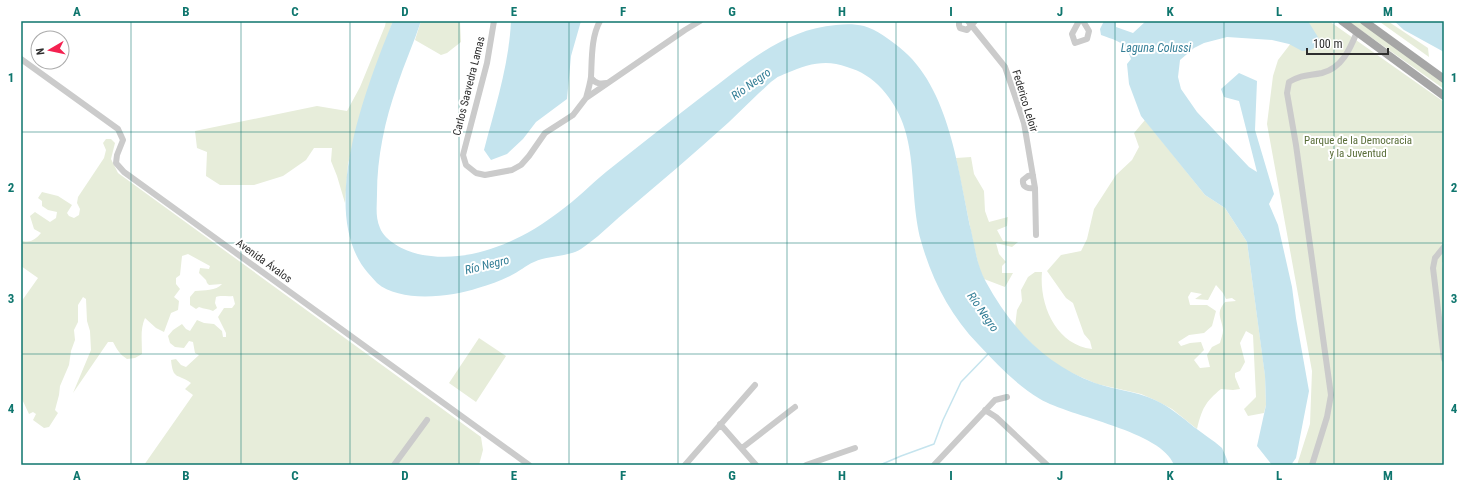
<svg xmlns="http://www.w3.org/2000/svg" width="1465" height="486" viewBox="0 0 1465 486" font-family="'Roboto Condensed',sans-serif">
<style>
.green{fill:#e7edda;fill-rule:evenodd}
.water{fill:#c5e4ee}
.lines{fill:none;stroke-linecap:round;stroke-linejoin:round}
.stream{stroke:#c5e4ee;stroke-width:1.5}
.minor{stroke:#cbcbcb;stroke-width:6}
.major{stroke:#a6a6a6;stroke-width:8}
.grid{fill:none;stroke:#0f766e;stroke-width:1;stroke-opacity:0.55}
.labels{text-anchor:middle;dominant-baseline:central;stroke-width:4;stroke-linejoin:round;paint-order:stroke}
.street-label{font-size:11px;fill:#2e2e2e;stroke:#fff}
.park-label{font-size:11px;fill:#596d38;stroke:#fff}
.water-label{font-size:12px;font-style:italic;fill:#357f97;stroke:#fff}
.neatline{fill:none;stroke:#0f766e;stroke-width:1.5}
.grid-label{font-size:13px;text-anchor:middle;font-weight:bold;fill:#0f766e}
</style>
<rect width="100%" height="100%" fill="#fff"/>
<!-- green -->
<path class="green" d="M386,21H393L368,90L348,164L345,203L337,176L331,161L332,148H314L306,160L283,176L254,185H220L206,176L207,152L197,148L195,131L317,106L347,111L360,87L385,26Z
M421,21H460L461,42L447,53L441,55L415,40Z
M1308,21H1329L1444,102V260L1442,263L1444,276V465H1297L1310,424L1312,371L1267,124L1273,76L1278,60Z
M1348,21H1360L1444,81V89Z
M1380,22H1389L1428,48L1429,57Z
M1145,120L1205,195L1225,208L1247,242L1265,375L1266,405L1264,413L1248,416L1244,409L1256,397L1253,335L1246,331L1240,343L1245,362L1240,371L1235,373V377L1240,389L1233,390L1221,389C1205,402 1202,409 1197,429L1172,409L1155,400L1141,394L1097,384L1060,368L1040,352L1015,327L1017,310L1022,301L1021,290L1028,277L1035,272H1042C1039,305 1056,345 1092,349L1090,341L1084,334L1073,303L1066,298L1047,271L1061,255L1081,251L1087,239L1094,209L1116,175L1132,160L1139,147L1134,133ZM1216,285L1223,293L1226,299L1232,298L1236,301L1225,302C1215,314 1222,318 1223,330C1223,334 1221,339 1220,343L1212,347L1207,355L1210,367L1200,368L1194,360L1204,350L1201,342L1190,343L1181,346L1178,342L1189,335L1204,333L1212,326L1216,311L1207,305H1190L1188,297L1191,292L1202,294L1195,299L1208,300Z
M106,139H111L115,143L111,159L118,173L481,437L483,450L479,465H144L193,395L185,389L191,383C178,373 173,381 171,360L176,359L181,365L186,367L199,355L195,353L193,342L189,341L184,348L175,347L170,343L168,336L173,330L182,324L186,329L190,331L197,320L204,323L214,324L222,331L223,337H226V333L218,317L224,308H232L235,304L233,296C227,297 221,295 216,297L215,303L217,308L213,311C209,309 204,309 199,307L196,309L190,305V297L195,291C204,290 216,291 222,284L209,285L207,283L206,280L199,273L200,268L209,269L210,266L188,254L182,256L180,275L176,278V284L180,289L174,297L179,301L178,310L171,313L164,332L156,328L145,318C140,329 142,341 142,354L135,358L127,359C119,354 117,349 113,342H108L73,393L91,350L90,331L87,321L86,299L83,297L78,305V322L74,330L75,340L71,351L69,365L60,386L59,395L55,410L58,413L49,427L44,428L33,420L36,414L33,412L29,414L21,397V302L38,278L21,266V237L23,241C31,243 36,239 41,233L34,229L30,216L35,212L50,222L56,218L57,212L48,210L42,206V201L38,198L42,192L58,196L72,205L67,213L69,216L74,218L79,215L80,209L77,203L78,197L104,158L106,150L103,143Z
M971,157L974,174L984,191L985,211L989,222L1008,217L1007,226L997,230L1003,241L1018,242L1012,247L996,243L999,254L1006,262L1002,266V273H1013L1005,287L984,279L980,271L975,251L956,158Z
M479,338L506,356L476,402L449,383Z"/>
<!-- water -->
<path class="water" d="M393,21H421C414,43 404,64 397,86C385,120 377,157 377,194C377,205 375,217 380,228C385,241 405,251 418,254C468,265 520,242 559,212C576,200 590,185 606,172C639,146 671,120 704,95C744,65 784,29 836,25C846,24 855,24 864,26C877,30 889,39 899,47C950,87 958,171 971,230C975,248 977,266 986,282C1011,328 1046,365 1095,383C1114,390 1136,391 1155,400C1170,407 1182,417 1194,427C1203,434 1213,440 1222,448L1226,457L1229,465H1174C1162,431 1070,417 1040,399C1015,384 997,364 978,344C950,315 932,280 921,241C907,188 922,133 882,89C872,78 861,71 847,67C826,59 808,64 787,73C783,75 778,76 775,79C769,83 764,89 759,93C749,103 739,112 729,122C695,153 659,183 624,213C610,225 596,239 581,249C568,257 549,255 534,262C526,265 519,272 510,276C500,281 489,285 478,288C451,297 400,303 377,283C374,280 371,276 368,273C316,213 367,85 393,21Z
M511,21H581L571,56L567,99L536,122L523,139L507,154L491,160L484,150C495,108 509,65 511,21Z
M1104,21H1116V27L1133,33L1146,21H1308L1321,42L1311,50L1302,51L1289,44L1272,40L1227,37L1204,43L1194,48L1180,60L1178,77L1181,89L1197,112L1249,167L1257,172L1239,101L1224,97L1221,89L1239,73L1257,81L1255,130L1274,194L1269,204L1278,225L1292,287L1296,318L1309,391L1296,458L1291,465H1272L1257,446L1266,405L1265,376L1247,242L1225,208L1205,195L1141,116L1129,84L1127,64L1131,59C1125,41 1117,41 1101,35L1100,29Z
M1394,21H1444V52L1404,30Z"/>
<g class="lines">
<!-- stream -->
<path class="stream" d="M880,465L901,456L934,444L943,420L961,382L989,353"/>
<!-- minor -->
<path class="minor" d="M494,21L487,63L463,155L466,165L476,173L485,175L512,170L521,165L529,156L545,133L573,115L586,98L685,30L700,21
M959,21V25L960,28L967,30L975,21
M968,21L1005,67L1015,96L1024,123L1035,188L1036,235
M1079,21L1072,34L1075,43L1087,39L1089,31L1083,21
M21,59L118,129L123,140L117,155L116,163L124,172L529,465
M591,78C596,84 600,84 607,83
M586,98C588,91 590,84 591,77C592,59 591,37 600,21
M1033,175L1028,176L1023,180C1022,188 1029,189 1035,188
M1444,247L1435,258L1433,268L1444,359
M985,410L996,417L1047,465
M720,424L756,465
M742,448L795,407
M394,465L427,420
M685,465L755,385
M806,465L855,448
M934,465L995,400L1007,397
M1312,465L1327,417L1331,395L1296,145L1287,93L1289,82C1303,74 1308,76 1322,73C1342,68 1350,49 1357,32"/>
<!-- major -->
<path class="major" d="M1342,21L1444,96
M1364,21L1444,79"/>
</g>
<!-- grid -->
<path class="grid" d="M131,21V465M241,21V465M350,21V465M459,21V465M569,21V465M678,21V465M787,21V465M896,21V465M1006,21V465M1115,21V465M1224,21V465M1334,21V465M21,132H1444M21,243H1444M21,354H1444"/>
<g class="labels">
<!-- street labels -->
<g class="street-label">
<text transform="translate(469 86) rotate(-76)">Carlos Saavedra Lamas</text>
<text transform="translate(1025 101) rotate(73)">Federico Leloir</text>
<text transform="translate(264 261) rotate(36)">Avenida Ávalos</text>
</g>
<!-- park labels -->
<g class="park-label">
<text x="1358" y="140">Parque de la Democracia<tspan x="1358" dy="13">y la Juventud</tspan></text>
</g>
<!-- water labels -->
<g class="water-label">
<text x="1156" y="48">Laguna Colussi</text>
<text transform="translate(751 84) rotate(-36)">Río Negro</text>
<text transform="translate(487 265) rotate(-14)">Río Negro</text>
<text transform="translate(983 312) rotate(55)">Río Negro</text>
</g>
</g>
<!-- border -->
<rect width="1465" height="486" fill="none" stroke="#ffffff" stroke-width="44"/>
<!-- north arrow -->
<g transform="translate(50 50) rotate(261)"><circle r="19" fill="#ffffff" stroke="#ababab"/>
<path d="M0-3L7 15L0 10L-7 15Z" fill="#f42150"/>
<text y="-6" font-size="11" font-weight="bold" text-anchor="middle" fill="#2e2e2e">N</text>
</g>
<!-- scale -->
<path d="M1307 48v6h81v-6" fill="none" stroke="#2e2e2e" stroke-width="2"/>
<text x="1313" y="48" font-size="12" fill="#2e2e2e" stroke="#ffffff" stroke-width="3" paint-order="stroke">100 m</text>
<rect x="22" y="22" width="1421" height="442" class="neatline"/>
<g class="grid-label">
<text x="77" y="16">A</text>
<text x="186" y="16">B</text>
<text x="295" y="16">C</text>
<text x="405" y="16">D</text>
<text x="514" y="16">E</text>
<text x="623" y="16">F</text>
<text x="732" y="16">G</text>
<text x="842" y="16">H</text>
<text x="951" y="16">I</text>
<text x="1060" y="16">J</text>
<text x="1170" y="16">K</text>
<text x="1279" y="16">L</text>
<text x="1388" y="16">M</text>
<text x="11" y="82">1</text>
<text x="1454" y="82">1</text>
<text x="11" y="192">2</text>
<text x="1454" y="192">2</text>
<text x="11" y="303">3</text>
<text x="1454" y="303">3</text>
<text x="11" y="413">4</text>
<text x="1454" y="413">4</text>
<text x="77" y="480">A</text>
<text x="186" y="480">B</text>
<text x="295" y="480">C</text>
<text x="405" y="480">D</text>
<text x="514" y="480">E</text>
<text x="623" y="480">F</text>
<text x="732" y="480">G</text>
<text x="842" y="480">H</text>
<text x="951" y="480">I</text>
<text x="1060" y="480">J</text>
<text x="1170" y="480">K</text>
<text x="1279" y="480">L</text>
<text x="1388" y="480">M</text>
</g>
</svg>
